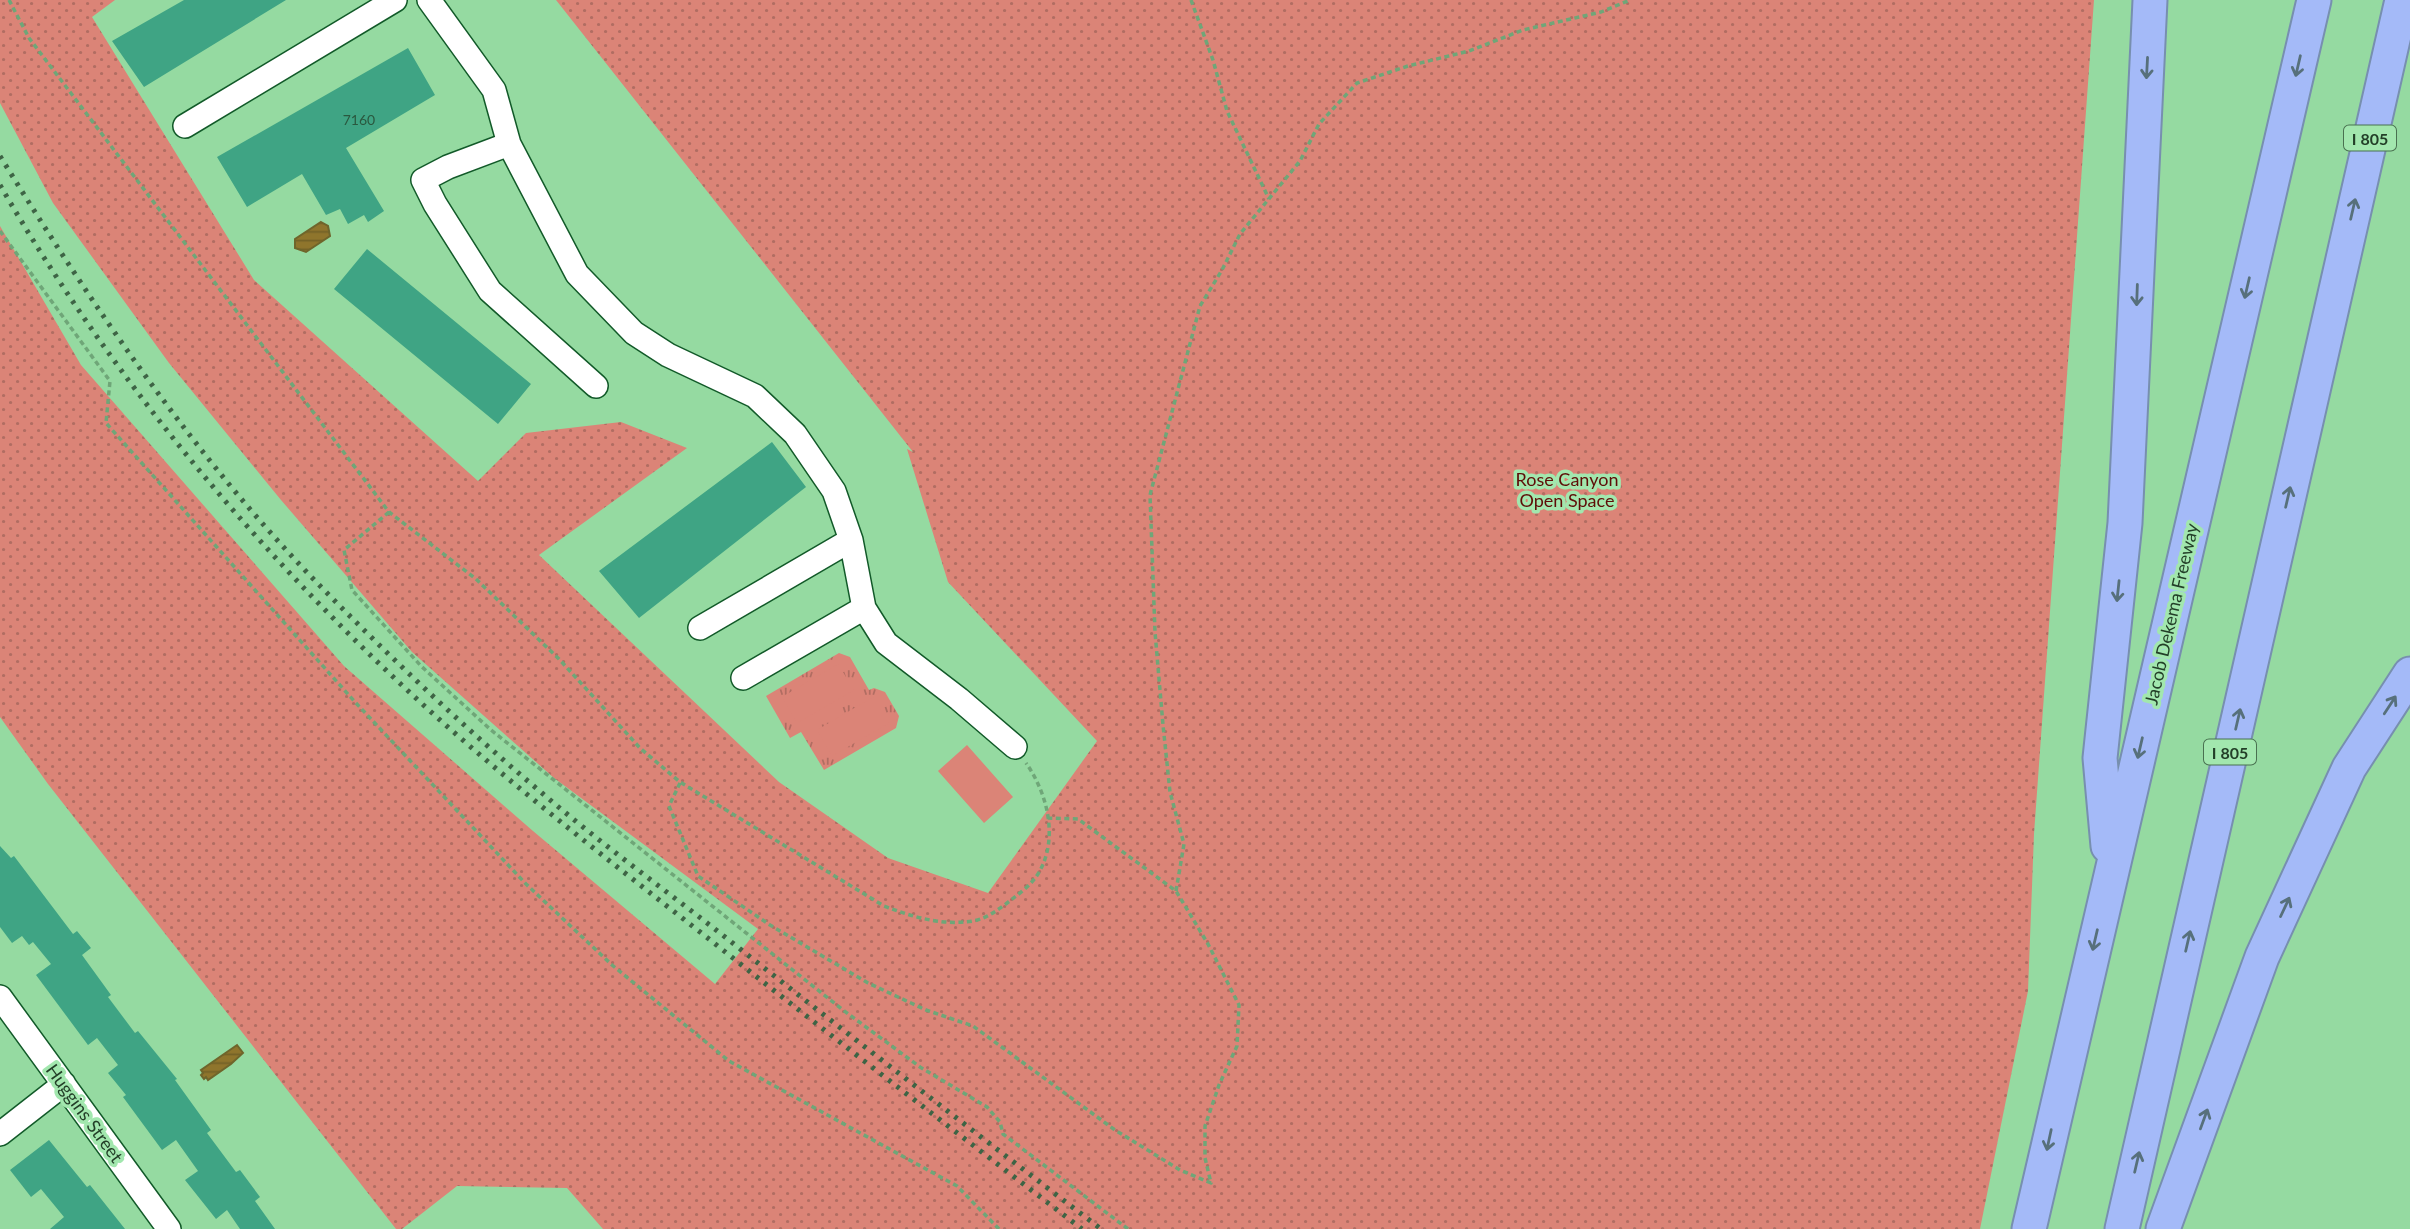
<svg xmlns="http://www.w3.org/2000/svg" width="2410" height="1229" viewBox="0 0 2410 1229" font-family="Lato,sans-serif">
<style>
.grass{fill:url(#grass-dots)}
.park{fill:url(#park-tufts)}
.pitch{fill:#db8477}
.water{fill:url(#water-rules);stroke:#6f652b;stroke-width:2}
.building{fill:#3fa484}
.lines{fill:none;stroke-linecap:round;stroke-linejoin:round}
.minor-casing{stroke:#125a29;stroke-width:26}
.highway-casing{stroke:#778faf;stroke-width:37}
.path{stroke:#6fa678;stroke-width:3.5;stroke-dasharray:5 3.5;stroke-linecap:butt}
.minor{stroke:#fff;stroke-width:23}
.highway{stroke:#a4baf8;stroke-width:33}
.rail{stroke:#3e6445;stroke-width:5;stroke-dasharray:3.5 7;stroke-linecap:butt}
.oneway{stroke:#57707b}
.labels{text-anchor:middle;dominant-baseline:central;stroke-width:7;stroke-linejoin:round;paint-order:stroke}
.number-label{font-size:14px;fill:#2a583f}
.shield{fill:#a2e7ae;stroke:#497150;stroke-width:2}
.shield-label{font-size:16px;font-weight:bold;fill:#233f28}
.park-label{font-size:18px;fill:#5e0d08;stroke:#a2e7ae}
.street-label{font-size:18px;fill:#233f28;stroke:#a2e7ae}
</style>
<defs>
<pattern id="grass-dots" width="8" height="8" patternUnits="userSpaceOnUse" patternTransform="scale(1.75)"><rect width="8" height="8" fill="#db8477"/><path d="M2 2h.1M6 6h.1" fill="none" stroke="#b16d62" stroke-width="1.8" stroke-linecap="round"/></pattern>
<pattern id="park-tufts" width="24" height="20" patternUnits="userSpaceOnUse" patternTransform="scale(1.75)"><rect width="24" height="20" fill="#db8477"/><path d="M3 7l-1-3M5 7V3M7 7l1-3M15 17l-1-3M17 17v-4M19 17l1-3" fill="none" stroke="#b16d62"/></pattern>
<pattern id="water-rules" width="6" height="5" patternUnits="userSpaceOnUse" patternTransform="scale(1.75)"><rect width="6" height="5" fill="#8f752c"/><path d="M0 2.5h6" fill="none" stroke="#746126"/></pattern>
</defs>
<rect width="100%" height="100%" fill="#95daa1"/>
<!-- grass -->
<path class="grass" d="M0,0H115L92,17L254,280L478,481L526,433L621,422L687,448L539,555L779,782L888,858L988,893L1097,741L948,582L907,449L913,452L556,0H2094L2034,834L2028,991L1980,1229H603L567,1188L457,1186L402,1229H396L48,784L0,717V226L81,365L344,666L533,831L715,984L758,929L554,778L412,652L281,500L169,363L53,203L0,103Z"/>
<!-- park -->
<path class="park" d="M839,653L850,657L869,690L874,688L885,692L899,716L896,728L824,770L801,732L790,738L766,696Z"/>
<!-- pitch -->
<path class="pitch" d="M838,664L854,690L797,723L782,697Z
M873,697L889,723L832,756L817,730Z
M967,745L1013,797L984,823L938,771Z"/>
<!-- water -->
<path class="water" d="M321,222L328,226L330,236L306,252L295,248V239Z
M237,1045L243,1053L231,1064L208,1080L206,1077L204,1079L201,1075L203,1073L201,1070Z"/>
<!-- building -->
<path class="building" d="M184,0H286L144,87L112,41Z
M408,48L435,95L346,148L384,211L368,222L364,215L348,224L340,209L326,215L302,174L247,207L217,157Z
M367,249L531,384L498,424L334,289Z
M772,442L806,487L639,618L599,571Z
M0,846L11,858L14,856L73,934L77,931L91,948L82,955L111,995L108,997L135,1033L138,1031L177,1079L175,1080L211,1130L207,1133L236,1172L240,1170L260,1197L255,1201L275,1229H240L227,1210L216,1219L185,1180L198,1171L176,1140L162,1150L123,1097L126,1095L108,1073L118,1065L97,1038L88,1045L36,975L51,964L33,942L29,945L22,936L12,943L0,927Z
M49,1140L87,1187L90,1185L125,1229H50L64,1217L41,1189L31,1197L10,1170Z"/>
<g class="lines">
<!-- minor casing -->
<g class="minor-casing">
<path id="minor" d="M429,0L494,90L509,144L577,274L634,333L668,355L755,396L795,434L834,491L851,540L864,608L886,643L959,699L1015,747
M185,126L395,0
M509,144L448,167L423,180L435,204L490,291L596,386
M700,628L851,540
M743,678L864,608
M0,997L169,1229
M0,1134L64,1084"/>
</g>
<!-- highway casing -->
<g class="highway-casing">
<path id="highway" d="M2108,846L2100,758L2125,523L2150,0
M2029,1229L2314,0
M2122,1229L2402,0
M2163,1229L2262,957L2349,768L2410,674"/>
</g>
<!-- path -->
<path class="path" d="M9,0L29,38L389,512L476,579L559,659L640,748L680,782L884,906C913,917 942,926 973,921C988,918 999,909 1011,900C1020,893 1031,885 1038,874C1059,840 1048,794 1026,763
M1191,0L1213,60L1227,111L1269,199
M0,231L110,381L106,423L355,702L526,884L612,965L729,1061L957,1186L999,1229
M389,512L344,550L352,590L421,666L491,730L843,1010L920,1067L987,1107L1000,1122L1003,1134L1128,1229
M680,783L669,806L698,876L770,925L868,983L926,1010L973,1026L1115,1130L1180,1170L1211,1183L1205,1158V1126L1219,1085L1237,1046L1239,1005L1208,944L1176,891L1078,819L1048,818
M1176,891L1184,844L1170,792L1163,725L1155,632L1150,495L1200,306L1222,270L1240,234L1300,161L1319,124L1357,83L1408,66L1469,51L1523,30L1601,12L1630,0"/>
<!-- minor -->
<use href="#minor" class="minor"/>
<!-- highway -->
<use href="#highway" class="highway"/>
<!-- rail -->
<path class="rail" d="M0,156C95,310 198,462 326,592C395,662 467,730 542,793C599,842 661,887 720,933C846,1033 973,1131 1101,1229
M0,185C117,388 274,573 449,728C533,802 621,870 709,939C832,1037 957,1133 1082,1229"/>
</g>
<!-- one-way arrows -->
<defs><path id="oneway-shaft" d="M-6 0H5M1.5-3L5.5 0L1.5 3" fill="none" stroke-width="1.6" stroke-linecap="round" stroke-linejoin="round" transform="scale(1.75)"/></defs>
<g class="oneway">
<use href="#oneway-shaft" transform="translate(2298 66) rotate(103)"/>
<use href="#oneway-shaft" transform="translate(2147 68) rotate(93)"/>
<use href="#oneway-shaft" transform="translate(2353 209) rotate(-77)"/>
<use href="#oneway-shaft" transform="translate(2247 288) rotate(103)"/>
<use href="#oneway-shaft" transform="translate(2137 295) rotate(92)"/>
<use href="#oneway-shaft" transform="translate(2288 497) rotate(-77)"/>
<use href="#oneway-shaft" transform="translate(2118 591) rotate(96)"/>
<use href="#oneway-shaft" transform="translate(2390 705) rotate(-57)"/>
<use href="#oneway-shaft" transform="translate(2238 719) rotate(-77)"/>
<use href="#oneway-shaft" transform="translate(2140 748) rotate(103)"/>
<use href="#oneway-shaft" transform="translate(2285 907) rotate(-65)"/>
<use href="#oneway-shaft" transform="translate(2095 940) rotate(103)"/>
<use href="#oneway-shaft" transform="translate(2188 941) rotate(-77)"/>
<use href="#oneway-shaft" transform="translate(2204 1119) rotate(-70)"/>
<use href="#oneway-shaft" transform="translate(2049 1140) rotate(102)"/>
<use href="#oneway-shaft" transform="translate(2137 1162) rotate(-77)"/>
</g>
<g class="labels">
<!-- number labels -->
<g class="number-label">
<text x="359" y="119">7160</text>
</g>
<!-- shield labels -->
<g class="shield">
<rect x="2344" y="125.5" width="52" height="25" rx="5"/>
<rect x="2204" y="739.5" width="52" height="25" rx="5"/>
</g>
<g class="shield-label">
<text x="2370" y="138">I 805</text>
<text x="2230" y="752">I 805</text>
</g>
<!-- park labels -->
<g class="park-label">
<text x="1567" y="479">Rose Canyon<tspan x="1567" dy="21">Open Space</tspan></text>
</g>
<!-- street labels -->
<g class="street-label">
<text transform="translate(2171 614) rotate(-77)">Jacob Dekema Freeway</text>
<text transform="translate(85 1113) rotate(54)">Huggins Street</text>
</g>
</g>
</svg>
